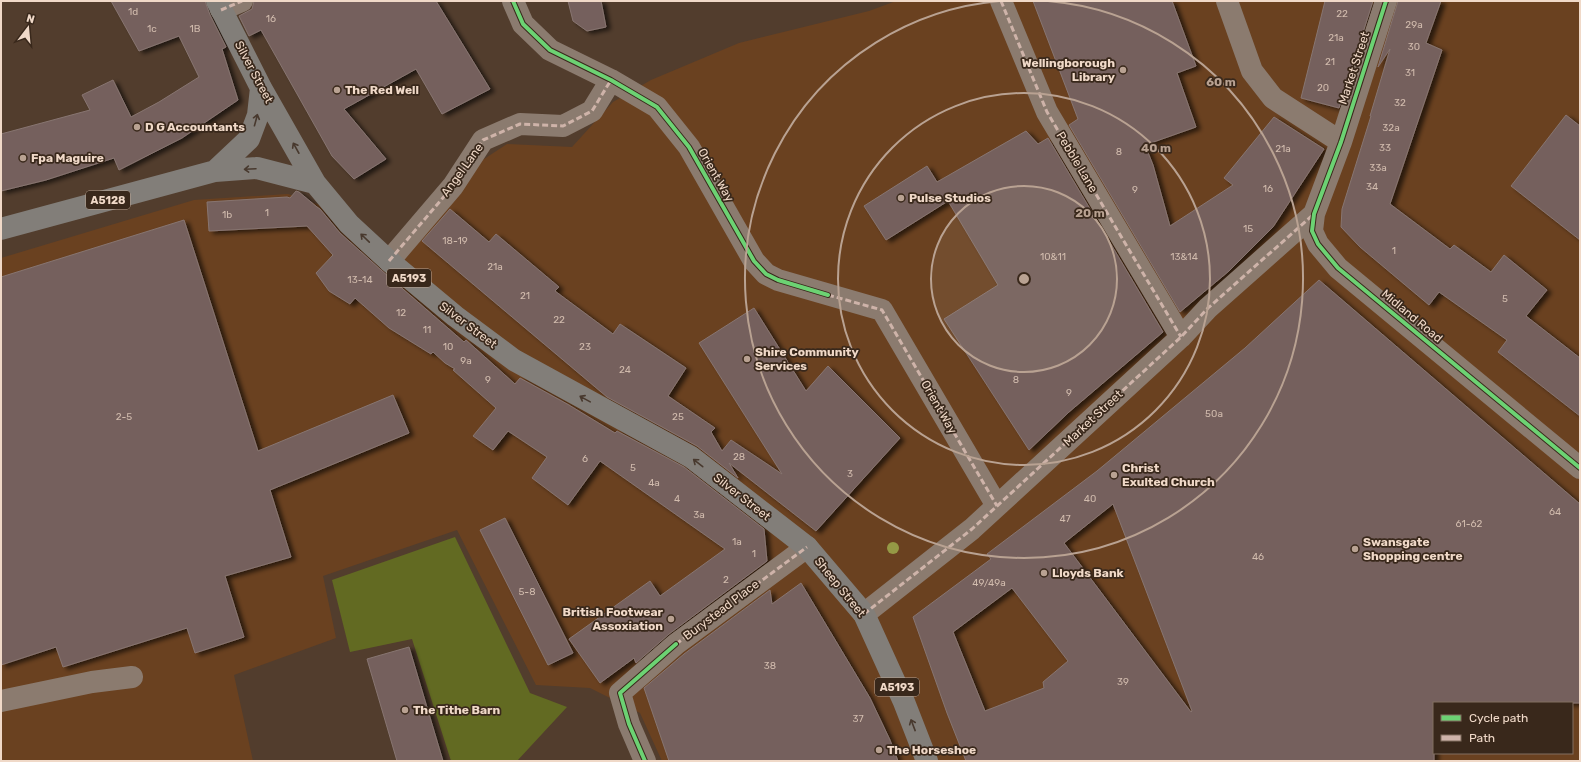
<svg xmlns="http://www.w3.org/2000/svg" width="1581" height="762" viewBox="0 0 1581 762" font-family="Rubik,sans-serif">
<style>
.built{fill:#6a4120;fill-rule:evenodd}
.green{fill:#626a22}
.building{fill:#74615d;stroke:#887571;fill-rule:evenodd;filter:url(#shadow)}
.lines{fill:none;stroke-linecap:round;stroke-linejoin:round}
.minor{stroke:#8b7b6f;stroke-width:22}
.major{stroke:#827e79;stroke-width:22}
.quiet{stroke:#ceb3a9;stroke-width:3;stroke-dasharray:6 3;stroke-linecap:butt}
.cycleway-casing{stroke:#39281b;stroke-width:6}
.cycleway{stroke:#6cd273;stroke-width:4}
.tree{fill:#959945}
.oneway{stroke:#48392e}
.ring{fill:none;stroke:#b9a292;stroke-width:2}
.poi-dot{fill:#b9a292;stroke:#39281b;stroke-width:1.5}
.labels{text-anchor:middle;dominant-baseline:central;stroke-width:3.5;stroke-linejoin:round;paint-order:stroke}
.number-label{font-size:10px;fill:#d1bbad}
.shield{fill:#39281b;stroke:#b9a494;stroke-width:1}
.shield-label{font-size:11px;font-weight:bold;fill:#f0d9c8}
.poi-label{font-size:12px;font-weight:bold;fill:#f0d9c8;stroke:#39281b;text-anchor:start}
.street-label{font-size:12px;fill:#f0d9c8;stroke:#39281b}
.centre{fill:#b9a292;stroke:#39281b;stroke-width:2}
.ring-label{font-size:12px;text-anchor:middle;font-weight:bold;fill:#b9a292;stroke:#39281b;stroke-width:3.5;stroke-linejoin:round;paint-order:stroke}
</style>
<defs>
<filter id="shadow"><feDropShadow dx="4.5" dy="2.5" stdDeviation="2" flood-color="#0009"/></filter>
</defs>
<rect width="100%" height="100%" fill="#523d2d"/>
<!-- built -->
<path class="built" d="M896,1H1580V761H662L640,713L590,688L536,685L457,530L323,576L336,638L234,675L253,761H1V258L194,200L288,194L323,206L389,269L472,167L507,144L572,147L613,102L651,80L739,43L869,11ZM1434,703H1572V753H1434Z"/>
<!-- green -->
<path class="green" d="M455,537L530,693L567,707L517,761H451L412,639L350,652L332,580Z"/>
<!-- building -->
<path class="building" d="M111,1H205L210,15L226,47L222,49L238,100L182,138L119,170L114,158L46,180L1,191V134L90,110L82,95L113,80L131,117L159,102L199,77L179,36L139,51Z
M254,1H436L490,89L442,114L416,69L344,109L386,159L354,179L332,156L261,30L249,36L239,16L252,9Z
M568,1H601L606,27L587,31L573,21Z
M1033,1H1172L1196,66L1177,73L1196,127L1145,145L1153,165L1170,226L1233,185L1224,178L1274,117L1324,149L1273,227L1229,271L1180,312L1069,125L1078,119Z
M1325,1H1373L1339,108L1301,98Z
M1398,1H1441L1426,43L1442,50L1390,204L1450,249L1454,245L1491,272L1504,255L1547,290L1526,316L1580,358V416L1498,352L1507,340L1439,292L1429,305L1360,247L1341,227L1342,209L1371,116H1370L1390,49L1378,67Z
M1566,115L1580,126V240L1511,186Z
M1026,131L1038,144L1048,138L1163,332L1069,412L1029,450L944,319L998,285L948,201L886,240L864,206L927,166L937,182Z
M296,191L299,192L317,207L320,209L340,233L381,270L464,342L466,340L515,384L520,378L569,405L615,433L617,431L684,467L764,529L767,561L669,634L636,663L634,658L600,683L569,639L650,581L660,596L725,549L600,461L568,505L532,478L547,457L508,431L493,450L473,436L496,408L453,370L455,369L445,363L433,352L431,354L389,328L355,298L350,304L329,291L316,273L333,255L307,226L209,231L207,202L287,197L290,198Z
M450,209L489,242L496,234L559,287L555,291L613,334L620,324L686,368L668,396L715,428L711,432L722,451L731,440L782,474L699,343L754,308L806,391L828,366L900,438L816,531L729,463L738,478L697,446L607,397L422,241Z
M184,220L258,451L393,395L409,433L270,490L291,557L225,576L244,637L195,653L187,628L63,667L56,647L1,665V277Z
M1319,280L1580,504V703H1434V761H966L947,713L913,617L991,559L987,554L1097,471L1245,348ZM1113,504L1192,711L1191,712L1064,543ZM1012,588L1068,661L1043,682L1044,688L985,711L953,632Z
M505,518L573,653L548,665L480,530Z
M801,583L870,698L890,740L898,761H669L644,688L684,654L770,590L772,604Z
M409,647L443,761H397L367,659Z"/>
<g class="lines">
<!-- minor -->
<path class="minor" d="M513,1L523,24L550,50L611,80L657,107L689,147L754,261L766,274L778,280L882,310L997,506
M1001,1L1047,112L1181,337
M1227,1L1252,71L1273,98L1341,142
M1386,1L1341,142L1314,214L1312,231L1318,244L1338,268L1580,468
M221,10L242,1
M389,261L453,186L483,140L520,124L563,126L592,111L611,80
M864,614L972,529L1181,337L1208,308L1314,214
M1,701L92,682L132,677
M645,761L629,724L620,693L676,644L807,547"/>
<!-- major -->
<path class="major" d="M217,1L261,88L315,183L349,224L389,261L455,316L514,360L691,457L807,547L864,614L904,702L927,761
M215,171L249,139L258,115L261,88
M1,229L215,171L257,168L315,183"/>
<!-- quiet -->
<path class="quiet" d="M1001,1L1047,112L1181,337
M221,10L242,1
M389,261L453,186L483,140L520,124L563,126L592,111L611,80
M828,295L882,310L997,506
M864,614L972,529L1181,337L1208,308L1314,214
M676,644L807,547"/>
<!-- cycleway casing -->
<g class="cycleway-casing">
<path id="cycleway" d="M513,1L523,24L550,50L611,80L657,107L689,147L754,261L766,274L778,280L828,295
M1386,1L1341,142L1314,214L1312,231L1318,244L1338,268L1580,468
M645,761L629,724L620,693L676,644"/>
</g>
<!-- cycleway -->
<use href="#cycleway" class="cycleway"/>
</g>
<!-- trees -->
<circle class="tree" cx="893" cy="548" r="6"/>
<!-- one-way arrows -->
<defs><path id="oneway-shaft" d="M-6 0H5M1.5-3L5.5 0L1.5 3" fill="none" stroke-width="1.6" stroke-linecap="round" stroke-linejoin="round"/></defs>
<g class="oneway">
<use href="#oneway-shaft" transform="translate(256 120) rotate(-75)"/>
<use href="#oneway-shaft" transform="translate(296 148) rotate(-119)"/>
<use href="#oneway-shaft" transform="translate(250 169) rotate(177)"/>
<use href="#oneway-shaft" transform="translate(365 238) rotate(-136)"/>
<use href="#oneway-shaft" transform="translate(585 399) rotate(-151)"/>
<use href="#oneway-shaft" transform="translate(698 463) rotate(-142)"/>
<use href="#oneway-shaft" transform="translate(913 725) rotate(-111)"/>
</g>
<!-- distance rings -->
<circle cx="1024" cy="279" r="93" fill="#b9a292" fill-opacity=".12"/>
<g class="ring">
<circle cx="1024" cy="279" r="93"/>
<circle cx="1024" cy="279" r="186"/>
<path d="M1048 1A279 279 0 1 1 1000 1"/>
</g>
<!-- markers -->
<g class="poi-dot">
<circle cx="1123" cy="70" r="4"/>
<circle cx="337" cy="90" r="4"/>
<circle cx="137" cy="127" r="4"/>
<circle cx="23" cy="158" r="4"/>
<circle cx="901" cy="198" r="4"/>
<circle cx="747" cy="359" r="4"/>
<circle cx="1114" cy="475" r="4"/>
<circle cx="1355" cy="549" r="4"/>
<circle cx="1044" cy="573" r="4"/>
<circle cx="671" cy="619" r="4"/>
<circle cx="405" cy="710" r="4"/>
<circle cx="879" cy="750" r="4"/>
</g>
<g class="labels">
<!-- number labels -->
<g class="number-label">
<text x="133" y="12">1d</text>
<text x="1342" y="14">22</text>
<text x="271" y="19">16</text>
<text x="1414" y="25">29a</text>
<text x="152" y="29">1c</text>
<text x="195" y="29">1B</text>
<text x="1336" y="38">21a</text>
<text x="1414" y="47">30</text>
<text x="1330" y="62">21</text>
<text x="1410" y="73">31</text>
<text x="1323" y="88">20</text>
<text x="1400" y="103">32</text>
<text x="1391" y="128">32a</text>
<text x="1385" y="148">33</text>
<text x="1283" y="149">21a</text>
<text x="1119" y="152">8</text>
<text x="1378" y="168">33a</text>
<text x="1372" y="187">34</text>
<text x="1268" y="189">16</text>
<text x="1135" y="190">9</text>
<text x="267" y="213">1</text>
<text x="227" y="215">1b</text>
<text x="1248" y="229">15</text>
<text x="455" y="241">18-19</text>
<text x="1394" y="251">1</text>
<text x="1053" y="257">10&amp;11</text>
<text x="1184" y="257">13&amp;14</text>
<text x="495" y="267">21a</text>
<text x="360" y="280">13-14</text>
<text x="525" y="296">21</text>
<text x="1505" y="299">5</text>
<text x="401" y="313">12</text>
<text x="559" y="320">22</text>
<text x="427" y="330">11</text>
<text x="448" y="347">10</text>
<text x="585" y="347">23</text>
<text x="466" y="361">9a</text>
<text x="625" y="370">24</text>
<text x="488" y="380">9</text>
<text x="1016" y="380">8</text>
<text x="1069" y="393">9</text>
<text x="1214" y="414">50a</text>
<text x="124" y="417">2-5</text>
<text x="678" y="417">25</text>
<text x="739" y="457">28</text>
<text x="585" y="459">6</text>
<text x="633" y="468">5</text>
<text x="850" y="474">3</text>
<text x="654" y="483">4a</text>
<text x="677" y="499">4</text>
<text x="1090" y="499">40</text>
<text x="1555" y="512">64</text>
<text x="699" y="515">3a</text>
<text x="1065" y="519">47</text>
<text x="1469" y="524">61-62</text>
<text x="737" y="542">1a</text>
<text x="754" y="554">1</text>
<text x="1258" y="557">46</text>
<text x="726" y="580">2</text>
<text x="989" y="583">49/49a</text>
<text x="527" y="592">5-8</text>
<text x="770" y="666">38</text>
<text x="1123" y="682">39</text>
<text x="858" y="719">37</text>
</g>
<!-- shield labels -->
<g class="shield">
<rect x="86" y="191" width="44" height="18" rx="3"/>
<rect x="387" y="269" width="44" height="18" rx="3"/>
<rect x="875" y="678" width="44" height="18" rx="3"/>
</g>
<g class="shield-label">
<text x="108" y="200">A5128</text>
<text x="409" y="278">A5193</text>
<text x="897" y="687">A5193</text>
</g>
<!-- poi labels -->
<g class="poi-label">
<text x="1115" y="63" text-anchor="end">Wellingborough<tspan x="1115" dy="14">Library</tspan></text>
<text x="345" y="90">The Red Well</text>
<text x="145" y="127">D G Accountants</text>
<text x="31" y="158">Fpa Maguire</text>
<text x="909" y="198">Pulse Studios</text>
<text x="755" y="352">Shire Community<tspan x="755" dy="14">Services</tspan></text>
<text x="1122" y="468">Christ<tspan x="1122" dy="14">Exulted Church</tspan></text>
<text x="1363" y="542">Swansgate<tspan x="1363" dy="14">Shopping centre</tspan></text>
<text x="1052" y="573">Lloyds Bank</text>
<text x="663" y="612" text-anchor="end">British Footwear<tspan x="663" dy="14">Assoxiation</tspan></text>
<text x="413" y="710">The Tithe Barn</text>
<text x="887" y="750">The Horseshoe</text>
</g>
<!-- street labels -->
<g class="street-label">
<text transform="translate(1354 68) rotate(-72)">Market Street</text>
<text transform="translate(254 72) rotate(62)">Silver Street</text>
<text transform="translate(1077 162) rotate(59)">Pebble Lane</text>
<text transform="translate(462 170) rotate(-54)">Angel Lane</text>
<text transform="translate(716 175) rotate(60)">Orient Way</text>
<text transform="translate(1412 316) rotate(40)">Midland Road</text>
<text transform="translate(468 325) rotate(37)">Silver Street</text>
<text transform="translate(939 407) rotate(60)">Orient Way</text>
<text transform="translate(1093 418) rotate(-43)">Market Street</text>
<text transform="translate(742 497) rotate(38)">Silver Street</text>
<text transform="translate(840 587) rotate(51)">Sheep Street</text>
<text transform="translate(721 610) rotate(-37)">Burystead Place</text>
</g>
</g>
<circle cx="1024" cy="279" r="6" class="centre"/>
<g class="ring-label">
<text x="1221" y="86">60 m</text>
<text x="1156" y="152">40 m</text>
<text x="1090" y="217">20 m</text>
</g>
<!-- border -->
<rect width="1581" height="762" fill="none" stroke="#f0d9c8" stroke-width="4"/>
<!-- legend -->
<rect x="1433" y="702" width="140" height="52" fill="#39281b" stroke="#826f60"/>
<rect x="1441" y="715" width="20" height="6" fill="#6cd273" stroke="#826f60"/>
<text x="1469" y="722" font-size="12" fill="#f0d9c8">Cycle path</text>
<rect x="1441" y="735" width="20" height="6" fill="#ceb3a9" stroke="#826f60"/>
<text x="1469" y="742" font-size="12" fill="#f0d9c8">Path</text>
<!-- north arrow -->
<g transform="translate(28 28) rotate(16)" stroke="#39281b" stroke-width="3" paint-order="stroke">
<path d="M0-3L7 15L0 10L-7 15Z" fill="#f0d9c8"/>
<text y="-6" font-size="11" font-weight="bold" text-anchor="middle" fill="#f0d9c8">N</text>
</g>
</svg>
